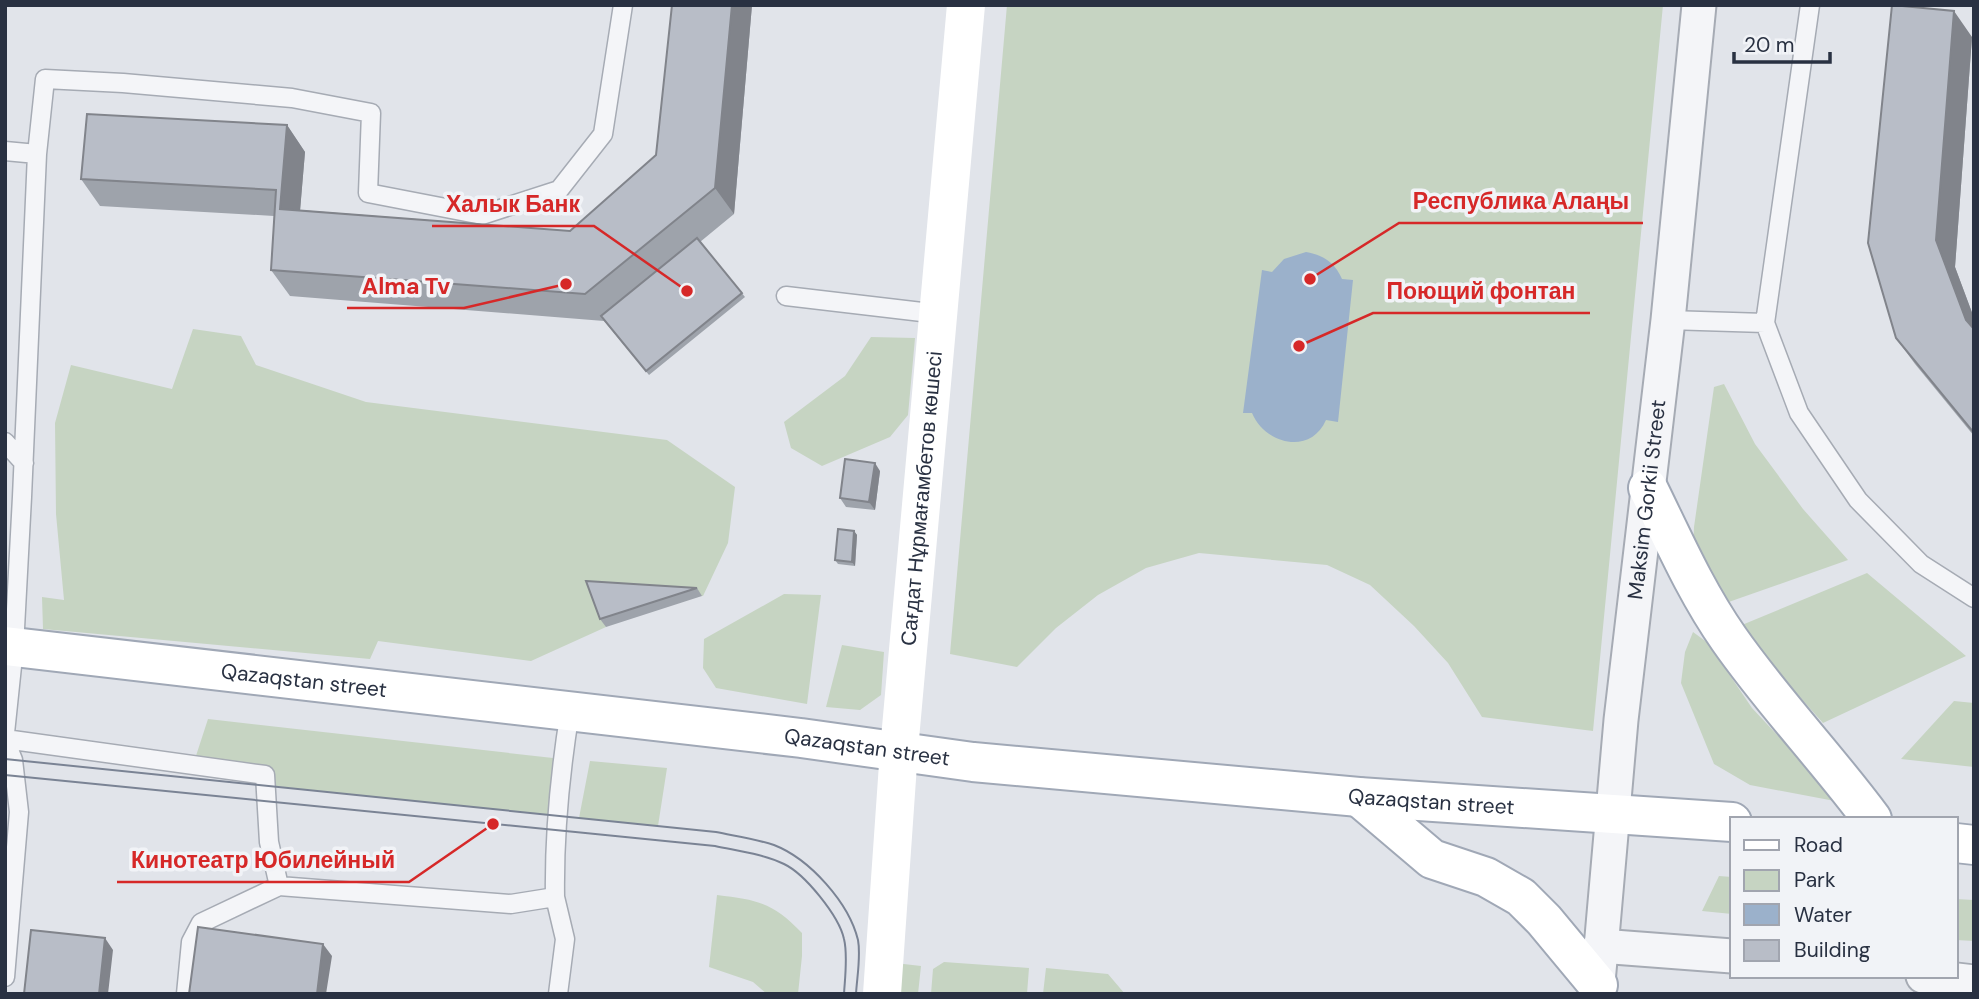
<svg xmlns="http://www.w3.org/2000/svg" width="1979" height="999" viewBox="0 0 1979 999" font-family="'DM Sans',sans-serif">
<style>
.green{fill:#c6d4c2}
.water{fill:#9bb1cb}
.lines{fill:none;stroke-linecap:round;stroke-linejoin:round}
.service-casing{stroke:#a6abb4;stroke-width:21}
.minor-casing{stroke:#a6abb4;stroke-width:37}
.primary-casing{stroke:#a0a8b6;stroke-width:42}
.service{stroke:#f4f5f8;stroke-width:18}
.minor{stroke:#f4f5f8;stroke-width:33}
.secondary{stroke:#fff;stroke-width:38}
.primary{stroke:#fff;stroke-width:38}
.tram{stroke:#7a8394;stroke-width:2}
.wall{fill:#9ea3ab}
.shaded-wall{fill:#81848b}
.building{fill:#b8bdc7;stroke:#81848b;stroke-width:2}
.labels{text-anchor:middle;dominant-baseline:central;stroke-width:7;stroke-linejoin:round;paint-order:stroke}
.street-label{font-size:21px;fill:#293142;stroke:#f1f3f7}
.leader{fill:none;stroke:#d62828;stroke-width:2.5}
.callout-dot{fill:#d62828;stroke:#f1f3f7;stroke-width:2.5}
.callout-label{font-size:23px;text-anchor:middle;font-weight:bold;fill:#d62828;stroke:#f1f3f7;stroke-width:7;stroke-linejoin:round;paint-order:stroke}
</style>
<rect width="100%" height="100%" fill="#e1e4ea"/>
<!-- green -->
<path class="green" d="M1007,5H1663L1593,731L1482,717L1448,663L1414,626L1370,585L1327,565L1199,553L1146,568L1098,595L1056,628L1017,667L950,654Z
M193,329L241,336L256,365L366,402L667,440L735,487L728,543L703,596L592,589L606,627L531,661L378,641L370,659L43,629L42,597L64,600L56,514L55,423L71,365L172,389Z
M871,337L915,338L908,415L890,437L822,466L791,448L784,422L845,376Z
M1724,384L1755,444L1803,509L1848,560L1723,604L1693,551L1694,527L1714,387Z
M1867,573L1966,656L1823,723L1737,627Z
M784,594L821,595L807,704L716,688L703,668L704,639Z
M1693,632L1708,643L1752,708L1840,802L1750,785L1714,764L1681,683L1685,652Z
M842,645L884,652L881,695L860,710L826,707Z
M1954,701L1974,703V767L1901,759Z
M208,719L562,759L558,816L265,785V775L193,765Z
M590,761L667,768L658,826L579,818Z
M1719,876L1732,877V914L1702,911Z
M717,895C757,900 773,902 802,933V956L798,994H767L753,982L709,967Z
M1956,899L1974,900V941L1956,940Z
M944,962L1029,968L1027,994H931L933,969Z
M895,963L921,966L918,994H892Z
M1046,968L1108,974L1125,994H1043Z"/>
<!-- water -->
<path class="water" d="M1306,252C1324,255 1335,263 1342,279L1353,280L1338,422L1326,420C1310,456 1265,444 1252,413H1243L1262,270L1272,272L1284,259Z"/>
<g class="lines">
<!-- service casing -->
<g class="service-casing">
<path id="service" d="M1810,5L1765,323L1799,413L1858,500L1921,564L1974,598
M5,151L37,154L22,497L14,647L5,733
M37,154L45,79L123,83L292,98L371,113L368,193L482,215L559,190L603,134L623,5
M786,296L939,314
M1668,320L1765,323
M5,442L24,463
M5,739L265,775L269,842L279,886L511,904L555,897L565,939L558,994
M5,740L13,760L19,812L5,977
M555,897C554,835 560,773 570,711
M186,994L191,942L201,923L279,886"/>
</g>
<!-- minor casing -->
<g class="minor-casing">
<g id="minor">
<path d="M1600,946L1732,956"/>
<path d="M1923,976L1974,982"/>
<path id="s1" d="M1597,994L1621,720L1668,320L1699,5"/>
</g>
</g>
<!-- primary casing -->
<g class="primary-casing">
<g id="primary">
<path d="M1648,488C1673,539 1696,592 1729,639C1773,702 1826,757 1872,819"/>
<path id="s3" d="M5,646L801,738L973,762L1359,797L1732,822"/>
<path d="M1359,797L1432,859L1486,877L1521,897L1544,920L1598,985"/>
<path d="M1956,843L1974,845"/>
</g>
</g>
<!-- service -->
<use href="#service" class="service"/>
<!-- minor -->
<use href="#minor" class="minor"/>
<!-- secondary -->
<path class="secondary" id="s2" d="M882,994L899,750L966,5"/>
<!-- primary -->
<use href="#primary" class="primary"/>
<!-- tram -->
<path class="tram" d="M5,759L716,832C735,836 756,839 774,845C810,859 849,903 858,940C861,956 857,977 856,994
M5,775L715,846C738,851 763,854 784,864C805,874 839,916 844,939C848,955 845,977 844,994"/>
</g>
<!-- wall -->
<path class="wall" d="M672,5H752L734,214L700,242L745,297L649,375L604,321L290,296L271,270L274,216L100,206L81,179L287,125L305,152L300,210L570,231L656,155Z
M1972,37L1955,267L1974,318V436L1915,364L1896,338Z
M880,471L875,510L846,507L840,498Z
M854,531L857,535L855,566L838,564L835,560Z
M697,588L702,596L606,627L600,619Z"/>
<!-- shaded-wall -->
<path class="shaded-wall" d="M732,5H752L734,214L715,188Z
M1954,11L1972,37L1955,267L1974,318V331L1966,320L1936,240Z
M287,125L305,152L298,235L280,209Z
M875,463L880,471L875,510L869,502Z
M854,531L857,535L855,566L852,562Z
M105,938L113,950L108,994H99Z
M323,944L332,956L326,994H317Z"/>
<!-- building -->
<path class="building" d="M672,5H732L715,188L585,294L271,270L276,190L81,179L87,114L287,125L280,209L570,231L656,155Z
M1892,5L1954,11L1936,240L1966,320L1974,329V433L1896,338L1868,243Z
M697,238L742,293L646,371L601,316Z
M845,459L875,463L869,502L840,498Z
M838,529L854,531L852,562L835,560Z
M586,581L697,588L600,619Z
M198,927L323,944L317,994H189Z
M31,930L105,938L99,994H24Z"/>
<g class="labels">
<!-- street labels -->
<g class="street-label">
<text stroke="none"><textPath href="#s2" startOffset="497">Сағдат Нұрмағамбетов көшесі</textPath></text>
<text stroke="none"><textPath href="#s1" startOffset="497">Maksim Gorkii Street</textPath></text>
<text stroke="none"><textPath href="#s3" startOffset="301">Qazaqstan street</textPath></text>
<text stroke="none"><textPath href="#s3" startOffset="868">Qazaqstan street</textPath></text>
<text stroke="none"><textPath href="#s3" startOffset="1435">Qazaqstan street</textPath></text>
</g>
</g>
<!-- callouts -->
<path class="leader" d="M1310 279L1399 223H1643M687 291L594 226H432M566 284L464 308H347M1299 346L1373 313H1590M493 824L409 882H117"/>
<g class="callout-dot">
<circle cx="1310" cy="279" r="7"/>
<circle cx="687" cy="291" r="7"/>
<circle cx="566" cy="284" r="7"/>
<circle cx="1299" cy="346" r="7"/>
<circle cx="493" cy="824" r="7"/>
</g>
<g class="callout-label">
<text x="1521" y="209">Республика Алаңы</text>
<text x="513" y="212">Халык Банк</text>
<text x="406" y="294">Alma Tv</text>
<text x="1481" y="299">Поющий фонтан</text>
<text x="263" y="868">Кинотеатр Юбилейный</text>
</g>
<!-- border -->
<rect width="1979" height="999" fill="none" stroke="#293142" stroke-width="14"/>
<!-- legend -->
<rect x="1730" y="817" width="228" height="161" fill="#f1f3f7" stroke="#a1a5af" stroke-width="2"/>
<rect x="1744" y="840" width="35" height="10" fill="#ffffff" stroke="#a1a5af" stroke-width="2"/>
<text x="1794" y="852" font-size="21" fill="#293142">Road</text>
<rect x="1744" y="870" width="35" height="21" fill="#c6d4c2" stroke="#a1a5af" stroke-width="2"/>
<text x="1794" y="887" font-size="21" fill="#293142">Park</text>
<rect x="1744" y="904" width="35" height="21" fill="#9bb1cb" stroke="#a1a5af" stroke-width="2"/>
<text x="1794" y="922" font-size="21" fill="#293142">Water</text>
<rect x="1744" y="940" width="35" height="21" fill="#b8bdc7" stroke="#a1a5af" stroke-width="2"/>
<text x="1794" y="957" font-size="21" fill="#293142">Building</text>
<!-- scale -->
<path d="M1734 52v10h96v-10" fill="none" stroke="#293142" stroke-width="3.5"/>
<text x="1744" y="52" font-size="21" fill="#293142" stroke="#f1f3f7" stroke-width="5" paint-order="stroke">20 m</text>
</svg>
